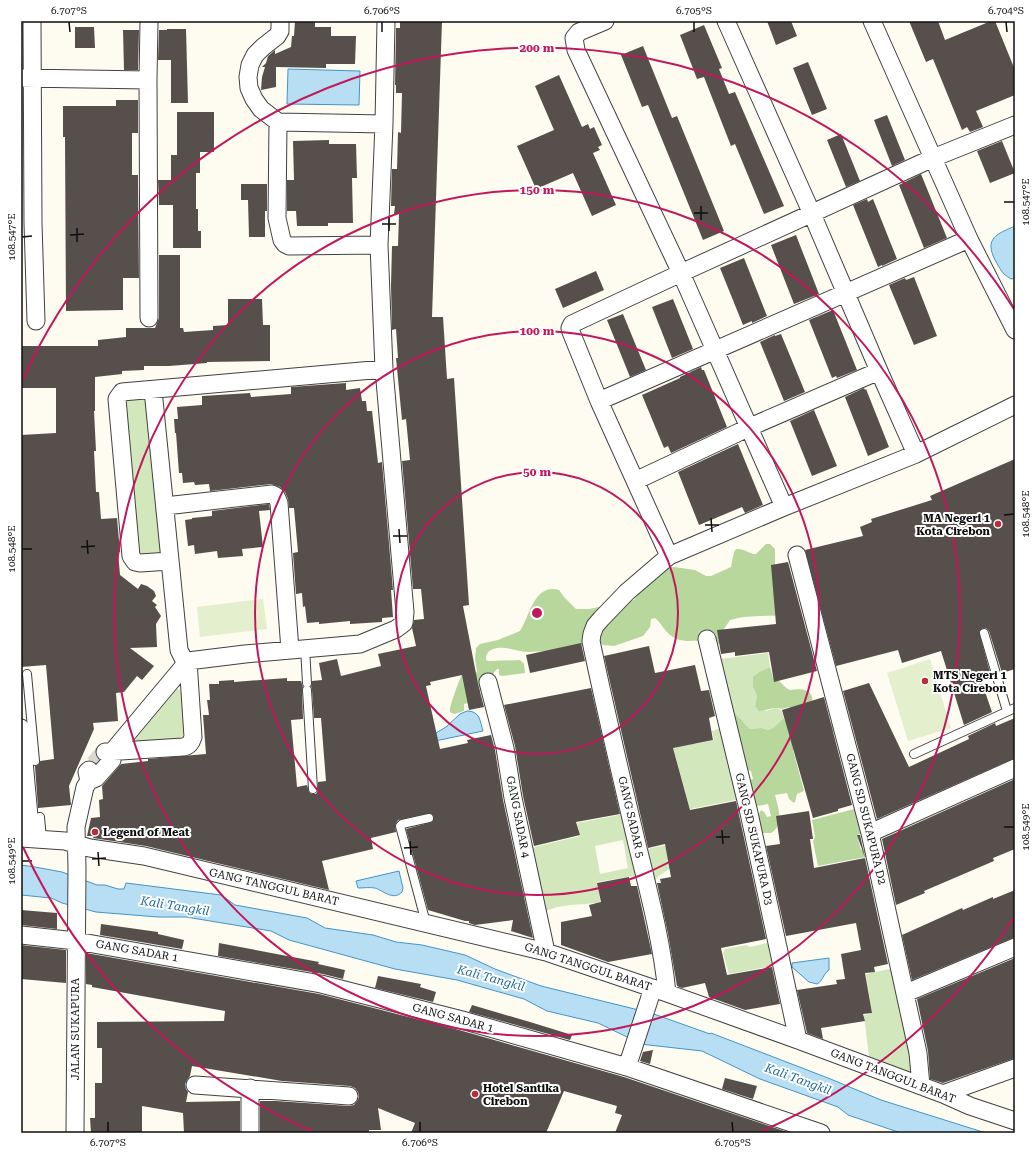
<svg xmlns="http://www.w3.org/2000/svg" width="1036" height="1154" viewBox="0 0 1036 1154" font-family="'Roboto Serif',serif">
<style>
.green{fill:#d3e7bc;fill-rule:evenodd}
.forest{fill:#b8d79c}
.pitch{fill:#e4efcd}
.water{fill:#b8def3;stroke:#4295c7}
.building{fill:#574f4b}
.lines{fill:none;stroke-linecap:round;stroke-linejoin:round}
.street-tunnel{stroke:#dad7cf;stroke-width:17;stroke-dasharray:17 8;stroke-linecap:butt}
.lane-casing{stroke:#414141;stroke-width:10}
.street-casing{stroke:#414141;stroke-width:19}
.lane{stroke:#fff;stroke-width:8}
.street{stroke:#fff;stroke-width:17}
.ticks{fill:none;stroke:#0e0e0e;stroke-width:1.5}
.ring{fill:none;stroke:#c2185b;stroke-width:2}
.poi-dot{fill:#b82d37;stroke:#fff;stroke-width:1.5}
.labels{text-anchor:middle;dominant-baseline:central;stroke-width:4;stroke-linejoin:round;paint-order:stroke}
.poi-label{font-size:11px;font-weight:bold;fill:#0e0e0e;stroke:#fff;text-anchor:start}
.street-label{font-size:11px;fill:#0e0e0e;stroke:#fff}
.water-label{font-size:12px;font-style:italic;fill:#1d679b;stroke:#fff}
.centre{fill:#c2185b;stroke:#fff;stroke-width:2}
.ring-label{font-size:12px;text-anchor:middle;font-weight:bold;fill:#c2185b;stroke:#fff;stroke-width:4;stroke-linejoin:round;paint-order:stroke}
.neatline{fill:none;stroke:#0e0e0e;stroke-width:1.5}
.ticks-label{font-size:10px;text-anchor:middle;fill:#0e0e0e}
</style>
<rect width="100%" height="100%" fill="#fefbf1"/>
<!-- green -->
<path class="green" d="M142,398L147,402L161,553L160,554L142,555L139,553L125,400Z
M768,653L770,667L761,671L753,687L757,696L755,706L766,711L775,708L781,710L784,718C779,722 775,727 769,730L761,728L750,729C744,724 739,715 732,712L720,659Z
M177,689L180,690L181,693L184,733L182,738L133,742Z
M691,724L695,744L714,740L712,731L724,727L741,799L690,809L668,729Z
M624,814L640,875L597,882L602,912L597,913L595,903C578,905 559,904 544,912L530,848L580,836L577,823ZM623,840L628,868L600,874L595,846Z
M696,839L701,863L669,869L659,876L650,885L642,850Z
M767,943L775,957L778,965L729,974L723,953L725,949L746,945L750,947Z
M894,968L914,1074L869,1057L864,1015L872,1013L866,974Z"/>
<!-- forest -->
<path class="forest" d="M766,544H770L775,549V573L785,615C767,617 748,614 730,620L724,629L719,644C714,643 709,641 704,641C690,640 683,644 670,635C664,630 661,623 655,618L651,619L650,627L643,636L614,646L603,645L596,641C574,648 552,651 529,652C517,652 503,644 491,650C487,652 486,656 486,660L488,661L520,660L524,664L525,673L502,676L499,675V669H497L493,674L485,680L480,692L473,702L464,704V711L454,714L450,712C449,706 460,679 463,671L475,673L477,672L475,659L476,648L480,644L498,640L520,631C530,616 534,583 559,590L564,597L576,609H589L634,600L639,593L667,568L674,567L695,570L706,576H711L731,567L734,552L736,549C744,548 749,554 756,554Z
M770,667L773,678C782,681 783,687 790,690C800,688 815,689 812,703L791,710L789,707C783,709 781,709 776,708C771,708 764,711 759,711L755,706L757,696L753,687V677L761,671Z
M732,712C739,715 744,724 750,729L761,728L769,730C775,727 779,722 784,718L787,726L792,729L831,723C836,729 834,733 830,739L793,750L804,791L797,794L795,802L794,803L789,799L787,793L775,795C778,808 785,824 771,833H763L757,827V818L761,810L764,812L767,817L771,816L768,804L753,807L747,781L753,779L751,771L745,769Z
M858,808L866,831L857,835L861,850L870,847L871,856L818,866L813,841L815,837L812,820Z"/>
<!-- pitch -->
<path class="pitch" d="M263,599L267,629L200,637L197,607Z
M930,659L951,728L908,741L887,673Z"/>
<!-- water -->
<path class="water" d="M288,69L360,71L359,105L287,104Z
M1015,226V278L1011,279C1001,273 1001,270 995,260C984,238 997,234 1015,226Z
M467,711C480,711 480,721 483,731L416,745L446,727L460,714Z
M21,865L35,867L62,872L97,885H105L118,889H124L126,883L221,895L235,905L307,918L325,928L373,935L396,942L422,945L465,955L495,969L541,986L651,1013L710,1034L711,1033L828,1078L881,1100L986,1133H901L848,1115L838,1107L760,1079L702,1051L640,1044L625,1036L598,1023L547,1011L524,999L457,980L395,969L289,940L271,931L186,917H158L96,912L62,903L51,898L21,895Z
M399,871L403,888L402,892C393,901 384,891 375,888C369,887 364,888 358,888L356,881Z
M829,958V970C823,974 823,981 817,984L809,982L792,967V963Z"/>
<!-- building -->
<path class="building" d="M295,21H315V27H331V36H356L355,64H326V68L276,67V87L261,90L262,77L265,67H262L266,63L268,56L275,50V54L291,47L292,36H294Z
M400,21H442L432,317H443L447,379L454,378L469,605L463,606L478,684L484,707L469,710L462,675L430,682L431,685L426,686L440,749L468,743L467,740L491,735L495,750L503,800L533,938L511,931L513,920L475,925L469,923V921H465L428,910L406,829L432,822L434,817L430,813L398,820L395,825L396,832L371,838L373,849L322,861L329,890L146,846L93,838L94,836H87L91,818L100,817L99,800L103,799L102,786L121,764L148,761V759L206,754L203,715H209L207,700H210L209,684H219V681L234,680V682L287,678V681H301L303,687L302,690L303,719L291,720L297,787L307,785L309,792L311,794H316L318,791V782L326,781L321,718H314L312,690L311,686L312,681L322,680L319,663L337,659L341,676L381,666L378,654L416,646L412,628L414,620L424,619L421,589H413L402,461L410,460L406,419L402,420L396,358H398L396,329L392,330L391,285L392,246H398L399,214H394L395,206H391L392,169H397L398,132L401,133L402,93H396V85H395L396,28H400Z
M767,21H791L797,36L776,45Z
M909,21H938L945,40L991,21H995L1015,70V95L976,111L983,127L970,132L967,127L962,130L933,59L926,62Z
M704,25L722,68L719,69L729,94L735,92L784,206L764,214L735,144L731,146L704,77L697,79L680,35Z
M75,27H94L95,48H75Z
M167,29H186L188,103H171V60H158L159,30H167Z
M123,30H139L138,70H124Z
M643,46L672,118L677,116L724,231L703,240L648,105L642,107L621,55Z
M808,62L827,109L812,115L793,68Z
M559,75L582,127L588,124L590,129L594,127L602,145L598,147L600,150L593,153L616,205L592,216L573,173L536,189L517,146L554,130L535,86Z
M116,100H138V133H132V175H138V180L139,278H123V310L66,311L65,137H63V106H116Z
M177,112H214V152H200V173H196V209H198V231H201V248H173V205H159L158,180H171V155H177Z
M887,115L905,160L892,166L874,120Z
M841,134L860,181L846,187L827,140Z
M329,140V144H356L357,178H352L353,223H328V226H297L296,211H287V180H294L293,141Z
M1002,141L1015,173L990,183L977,151Z
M921,174L947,238L924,248L899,185Z
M241,184H267V211H265V237H249L248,200H241Z
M867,199L868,202L873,199L897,259L882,266V265L878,267L853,205Z
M796,235L819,294L794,304L771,245Z
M159,255H180V328H183L184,332L213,330V326L228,325V299H262L263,325H270V361L207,362V363L169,366H144V370L122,371V374L95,377V411H94L96,451H94L96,492H99L101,519L117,518L120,552H118L120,575L138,589L141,584L147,586L154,591L156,596L152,601L157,605L155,607L161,616L156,624L157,647L130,648L154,666L142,680L137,676L124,692L116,693L118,721L93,723L94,729L69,786L71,805L38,808L35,766L38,765L40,761L54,759L46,665L21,667V435L56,433V388H21V346H98V340L126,337V328H155L159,318Z
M744,258L767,316L752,323V321L743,325L720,268Z
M596,271L604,290L563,308L555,289Z
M914,277L937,336L914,345L889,285L905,278L906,280Z
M673,299L693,349L672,358L652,307Z
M833,310L857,370L837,378L836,376L832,378L809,320Z
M623,314L646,370L630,377L607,320Z
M781,334L805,392L784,401L760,342L775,335V336Z
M701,367L702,370H704L727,427L671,453L668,446L664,448L642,395L680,378V377Z
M346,383V390L360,388L362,401H366L367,411H372L378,463L382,462L393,590H391L393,617L382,618V622L350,624V621L319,624V622L307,623L305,606L303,607L302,593L296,594L293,553L298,552L294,508H289L288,499L285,492L280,487L271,484L210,491L209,484L195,485L194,482L183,483L182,473H179L176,433H175L174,419H178L177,407L202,405V396L250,393L251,397L291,394V387Z
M864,388L865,390L866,389L889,447L868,456L845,397Z
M814,410L837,466L812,476L790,421Z
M738,444L763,505L745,513L742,507L699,525L678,472Z
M1015,459V669L1002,673L989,631L986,628H983L979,632L991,676L981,680L992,712L964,725L941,651L902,663L898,650L836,666L805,550L863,536L860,527L872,522L871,519L932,500L930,496Z
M269,504L270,510L259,511L263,547L242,549L243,556L218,558L217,551L195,554L194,545L188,546L185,520L192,519V518L212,516V511Z
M788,562L817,671L774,682L769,652L735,656V652L721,654L717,630L776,624L771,565Z
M581,643L585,661L530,673L526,655Z
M649,646L655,673L695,665L701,691L709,690L715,716L709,718L713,740L673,748L690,810L736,801L766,939L721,948L727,975L772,967L780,1004L745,1010L709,997L705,983L682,988L677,986L668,934L657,883H661L660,879L671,877L665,844L648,848L604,656Z
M869,683L909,767L969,739L968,736L995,723L996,726L1015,718V758L877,819L843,691Z
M591,688L620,814L576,822L580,835L534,846L523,796L515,746L504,705Z
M824,697L852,805L838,809V811L813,818L782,710Z
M1015,779V849L993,858L994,861L924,891L925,893L896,905L882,839Z
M809,811L813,839H810L814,868L865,858L857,835H860L888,964L874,967L875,972L865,973L872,1013L863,1014L865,1021L821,1028L823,1039L807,1033L797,990L837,984L836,980L845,979L841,954L861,950L856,923L786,936L766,846L780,844L776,816Z
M629,877L631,886H637L652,954L608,962L561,945V922L592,916L589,905L601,902L597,883Z
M1015,890V937L912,980L902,935L962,908L963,910L993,897V899Z
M21,910L57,913V929L21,925Z
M101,924L158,932V934L184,940L182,949L100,935Z
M219,943L319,962L318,964L345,970L343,979L323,974L218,956Z
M21,945L66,950V983L21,979Z
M86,953L319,994L459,1030L624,1077L790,1133H615L622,1115L615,1113L617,1106L564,1091L546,1133H411L415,1123L378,1108L381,1130H369V1133H260V1101H276L349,1106L354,1105L357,1101L359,1097L358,1092L355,1088L350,1086L282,1081L192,1066L190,1076L187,1080L185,1084L186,1089L188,1092L186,1102L240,1101V1133H184L183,1113L142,1106V1133H91L90,1118H95V1083H102V1048H97V1022L224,1021L225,1011L92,987V985L86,984Z
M1015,958V1058L943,1083L930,1079L928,1051L917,999Z
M378,976L421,984L420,987L436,992L433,1002L375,988Z
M472,1005L530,1022L572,1035L570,1040L469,1012Z
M653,1050L650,1064L640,1061L643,1052Z
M725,1078L757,1086L753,1099L722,1089Z"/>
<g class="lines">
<!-- street-tunnel -->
<path class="street-tunnel" d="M94,764L103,753"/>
<!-- lane casing -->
<g class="lane-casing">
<path id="lane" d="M984,633L1007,711
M305,648L307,683
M27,674L35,761
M307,690L313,789
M914,754L1015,708
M40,817L42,839
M426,923L400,826L402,824L429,818"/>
</g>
<!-- street casing -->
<g class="street-casing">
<path id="street" d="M32,21L33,223L36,321
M280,21V31L277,36L263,47L255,55L250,65L248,77L249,88L254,99L261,109L278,122L384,124
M605,21L579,32L574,38L576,50L681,273L784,507
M726,21L812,214L879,371L916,454
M872,21L969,239L1015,330
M21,78L148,80
M278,122L277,218L282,240L285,244L289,246L379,245
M149,318L148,80L149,21
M599,401L969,239
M635,481L750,427L879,371
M165,506L272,494L276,496L279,503L290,650
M797,555L870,833L918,1053L921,1086
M669,556L599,401L571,332L570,328L572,324L681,273L933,158L1015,125
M170,561L140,563L135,562L131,556L117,399L122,392L384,369
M707,639L749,813L798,1040
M488,682L505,748L513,798L546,952
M21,728L31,838
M105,752L183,747C189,746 191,743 193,737L188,661L183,658L179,650L153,390
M89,781L96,778L112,760V752L188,661L245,654L360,644L396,629L404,623L405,612L384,369L379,245L384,124L386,21
M870,833L1015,768
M21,838L65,841L90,848L144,856L546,952L667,993L798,1040L943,1094L970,1106L1015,1121
M21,935L76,941L321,984L462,1020L627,1067L821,1133
M667,993C662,942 649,893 637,844C621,776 605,709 591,641L592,634L595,626L601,619L627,592L669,556L784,507L916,454L1015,405
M906,993L1015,947
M627,1067L653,988
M195,1085L349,1096
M250,1088V1133
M943,1094L1015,1068
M75,1133L77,868L76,827L85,787L89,781L87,772L89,770"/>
</g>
<!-- lane -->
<use href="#lane" class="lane"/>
<!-- street -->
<use href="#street" class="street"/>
</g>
<!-- ticks -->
<path class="ticks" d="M69,22L70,32M382,22V32M694,22V32M1006,22L1007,32M1004,202H1014M701,206V220M694,213H708M389,217V231M382,224H396M77,228V242M70,235L84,234M22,237L32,236M1004,515L1014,514M711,518L712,532M705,525H719M399,529L400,543M393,536H407M87,540L88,554M81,547L95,546M22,549H32M1004,827H1014M722,830L723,844M716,837H730M410,841L411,855M404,848L418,847M98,852L99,866M92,859L106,858M22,861H32M108,1122V1132M420,1122V1132M732,1122L733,1132"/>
<!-- distance rings -->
<g class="ring">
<circle cx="537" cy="613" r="141"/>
<circle cx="537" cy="613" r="282"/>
<circle cx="537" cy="613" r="423"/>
<path d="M1014 917A565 565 0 0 1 762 1131M312 1131A565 565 0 0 1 23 847M23 379A565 565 0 0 1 1014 309"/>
</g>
<!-- markers -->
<g class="poi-dot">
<circle cx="998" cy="524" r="4"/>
<circle cx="925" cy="681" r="4"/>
<circle cx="95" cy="832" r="4"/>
<circle cx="475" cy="1094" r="4"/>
</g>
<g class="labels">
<!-- poi labels -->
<g class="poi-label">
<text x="990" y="518" text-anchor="end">MA Negeri 1<tspan x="990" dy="13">Kota Cirebon</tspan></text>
<text x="933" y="675">MTS Negeri 1<tspan x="933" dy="13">Kota Cirebon</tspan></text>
<text x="103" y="832">Legend of Meat</text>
<text x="483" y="1088">Hotel Santika<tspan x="483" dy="13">Cirebon</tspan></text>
</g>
<!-- street labels -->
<g class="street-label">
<text transform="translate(518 817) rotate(79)">GANG SADAR 4</text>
<text transform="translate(631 817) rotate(77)">GANG SADAR 5</text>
<text transform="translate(866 819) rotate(76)">GANG SD SUKAPURA D2</text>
<text transform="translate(754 839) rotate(77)">GANG SD SUKAPURA D3</text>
<text transform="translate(274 887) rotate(13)">GANG TANGGUL BARAT</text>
<text transform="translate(137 951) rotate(10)">GANG SADAR 1</text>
<text transform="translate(588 967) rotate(18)">GANG TANGGUL BARAT</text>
<text transform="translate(453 1018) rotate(15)">GANG SADAR 1</text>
<text transform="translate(75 1029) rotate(-90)">JALAN SUKAPURA</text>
<text transform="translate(893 1076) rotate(21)">GANG TANGGUL BARAT</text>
</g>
<!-- water labels -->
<g class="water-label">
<text transform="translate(175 906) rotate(9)">Kali Tangkil</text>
<text transform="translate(491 978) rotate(15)">Kali Tangkil</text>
<text transform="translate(798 1079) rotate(20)">Kali Tangkil</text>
</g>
</g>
<circle cx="537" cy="613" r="6" class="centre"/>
<g class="ring-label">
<text x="537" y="52">200 m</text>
<text x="537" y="194">150 m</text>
<text x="537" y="335">100 m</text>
<text x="537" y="476">50 m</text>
</g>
<!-- border -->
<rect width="1036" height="1154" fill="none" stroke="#ffffff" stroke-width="44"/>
<rect x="22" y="22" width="992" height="1110" class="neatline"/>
<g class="ticks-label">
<text x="69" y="14">6.707°S</text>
<text x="382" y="14">6.706°S</text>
<text x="694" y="14">6.705°S</text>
<text x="1006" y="14">6.704°S</text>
<text transform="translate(1025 202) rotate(-90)" y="4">108.547°E</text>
<text transform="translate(11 237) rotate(-90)" y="4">108.547°E</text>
<text transform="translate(1025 514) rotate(-90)" y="4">108.548°E</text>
<text transform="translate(11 549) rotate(-90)" y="4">108.548°E</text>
<text transform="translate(1025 827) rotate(-90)" y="4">108.549°E</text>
<text transform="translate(11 861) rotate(-90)" y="4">108.549°E</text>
<text x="108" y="1146">6.707°S</text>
<text x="420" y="1146">6.706°S</text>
<text x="733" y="1146">6.705°S</text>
</g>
</svg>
